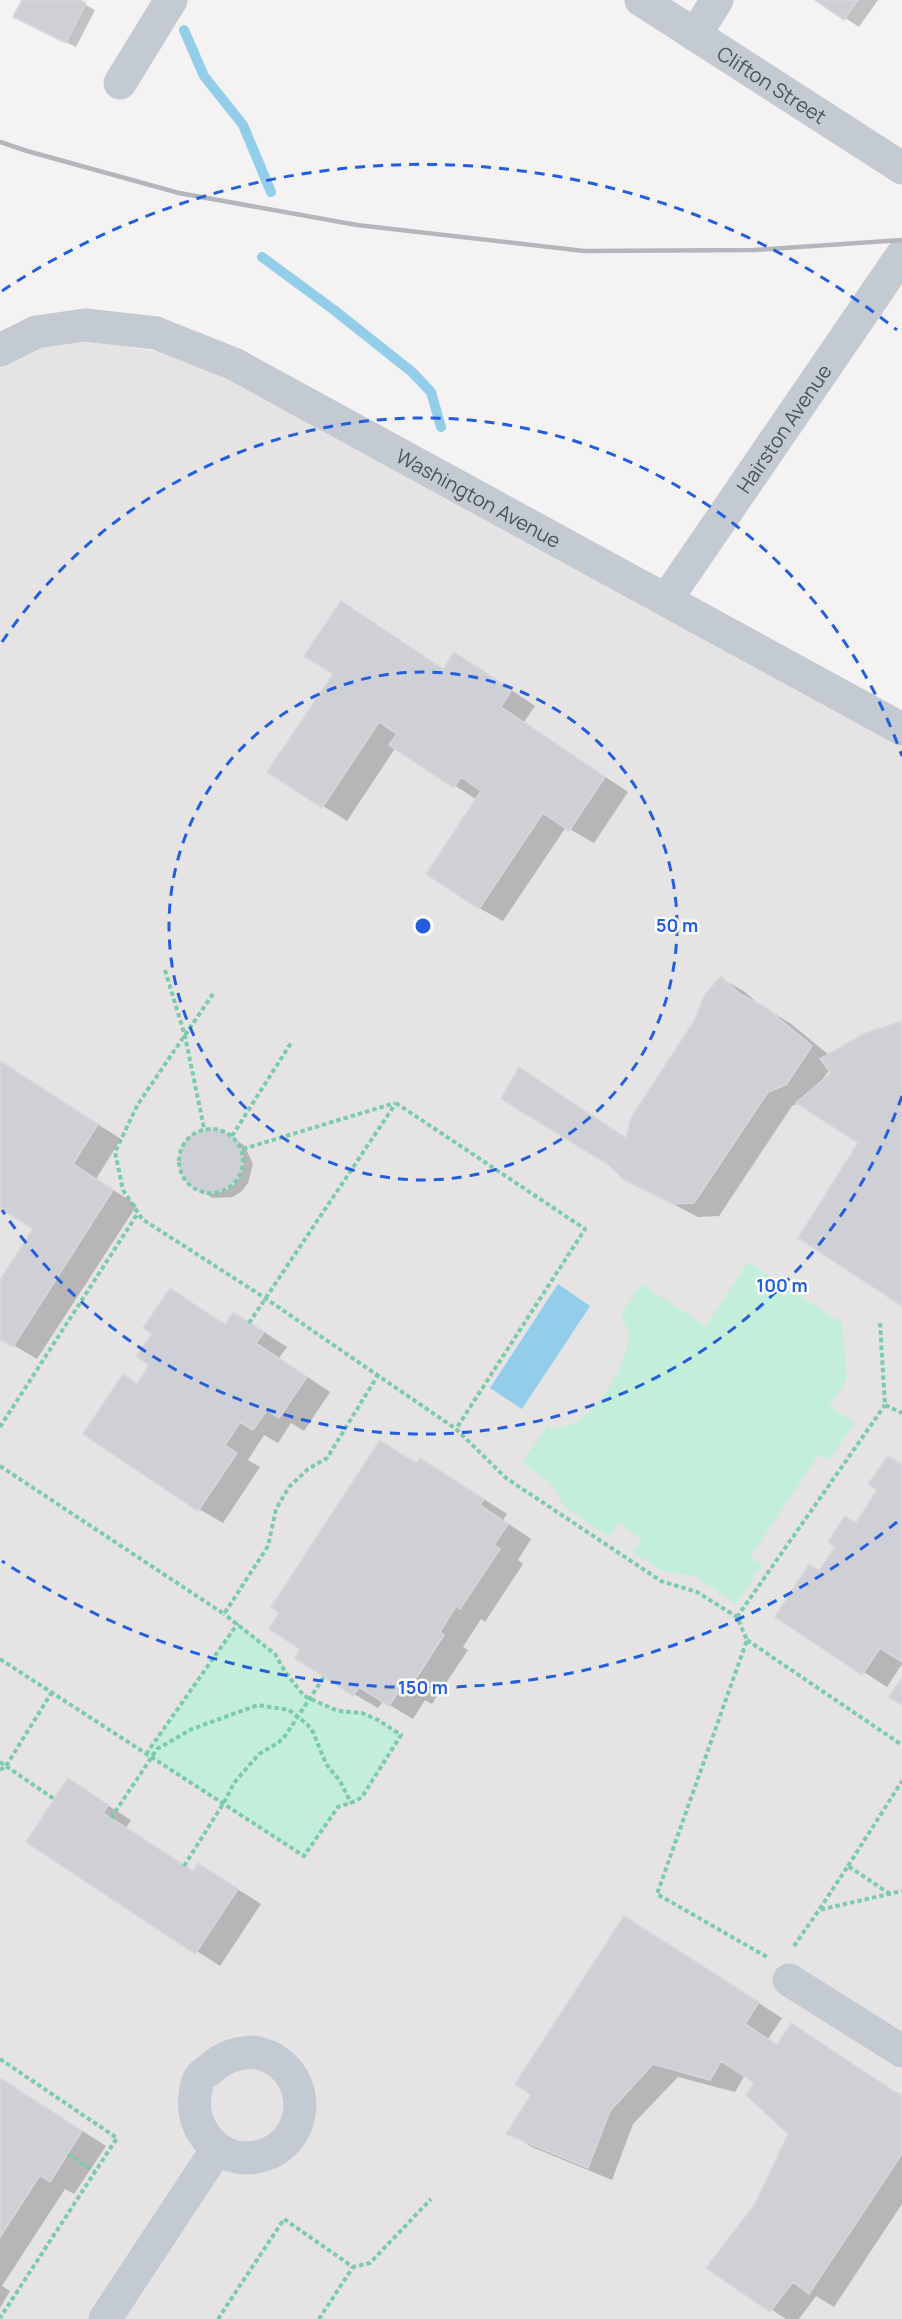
<svg xmlns="http://www.w3.org/2000/svg" width="902" height="2319" viewBox="0 0 902 2319" font-family="Manrope,sans-serif">
<style>
.education{fill:#e5e3e3}
.green{fill:#c3eed9}
.water{fill:#92cde9}
.shadow{fill:#0003;fill-rule:evenodd}
.lines{fill:none;stroke-linecap:round;stroke-linejoin:round}
.stream{stroke:#92cde9;stroke-width:10}
.building{fill:#cfd0d5;stroke:#d6d7dc;stroke-width:1.5}
.path{stroke:#7ccbad;stroke-width:4;stroke-dasharray:4.5 3;stroke-linecap:butt}
.minor{stroke:#c3cad2;stroke-width:33}
.rail{stroke:#b4b6bb;stroke-width:4.5}
.ring{fill:none;stroke:#225edd;stroke-width:3;stroke-dasharray:10 8}
.labels{text-anchor:middle;dominant-baseline:central;stroke-width:5;stroke-linejoin:round;paint-order:stroke}
.street-label{font-size:20px;fill:#4a525e;stroke:#fff}
.centre{fill:#225edd;stroke:#fff;stroke-width:3}
.ring-label{font-size:18px;text-anchor:middle;font-weight:bold;fill:#225edd;stroke:#fff;stroke-width:5;stroke-linejoin:round;paint-order:stroke}
</style>
<rect width="100%" height="100%" fill="#f4f2f2"/>
<!-- education -->
<path class="education" d="M36,332L234,364L902,740V2319H0V356Z"/>
<!-- green -->
<path class="green" d="M748,1262L842,1323L847,1379L829,1406L855,1423L829,1460L819,1454L750,1557L762,1565L736,1604L695,1576L662,1571L633,1552L642,1539L619,1523L609,1537L565,1507L550,1482L522,1463L548,1425L554,1429C563,1426 573,1424 580,1419C602,1405 631,1359 628,1332C627,1327 623,1320 621,1315L641,1284L706,1326Z
M238,1623L275,1654L286,1673L304,1696L338,1711L362,1713L378,1720L401,1735L362,1797L356,1801L338,1807L304,1856L146,1754Z"/>
<!-- water -->
<path class="water" d="M558,1284L590,1306L522,1409L490,1388Z"/>
<!-- shadow -->
<path class="shadow" d="M24,0H77L95,10L76,47L25,22Z
M818,0H878L859,27Z
M341,603L445,670L455,654L479,668L535,706L524,722L628,792L594,843L566,827L503,921L479,908L477,800L396,747L347,821L269,772L335,674Z
M721,978L745,992L761,1006L790,1023L829,1055L902,1023V1304L860,1143L799,1103L792,1106L719,1216L698,1217L625,1179L543,1083L628,1139ZM830,1069L834,1073L820,1083Z
M0,1062L121,1139L96,1179L137,1205L37,1359L0,1337V1283L35,1228L0,1206Z
M215,1130L224,1133L244,1145L253,1164L248,1183L242,1191L233,1197L213,1198L204,1193L186,1180L181,1170L182,1150L187,1141L195,1135Z
M170,1290L227,1325L258,1328L287,1347L279,1358L330,1392L304,1431L291,1423L278,1443L264,1435L248,1460L260,1467L223,1523L199,1509L123,1376L138,1385L152,1364L154,1333Z
M381,1442L418,1464L421,1460L445,1474L507,1514L503,1520L531,1539L518,1560L523,1564L485,1622L481,1619L463,1647L468,1650L432,1704L425,1700L413,1719L383,1701L378,1708L354,1694Z
M902,1466V1664L887,1687L777,1616L820,1572Z
M68,1780L131,1820L126,1828L194,1872L199,1865L261,1904L220,1966L28,1842Z
M648,1932L782,2018L768,2039L778,2046L792,2025L902,2096V2204L834,2307L816,2296L799,2319H786L708,2268L756,2205L790,2134L756,2082L745,2075L735,2092L678,2077L633,2124L612,2180L532,2147L508,2133Z
M0,2078L106,2146L74,2194L65,2189L2,2286L10,2291L0,2308Z"/>
<g class="lines">
<!-- stream -->
<path class="stream" d="M184,30L204,76L243,125L271,192
M262,257L334,310L412,372L431,392L441,427"/>
</g>
<!-- building -->
<path class="building" d="M22,0H80L86,3L66,43L13,17Z
M815,0H858L844,20Z
M341,601L443,669L454,652L511,691L501,707L605,777L569,831L543,813L479,909L426,874L481,791L461,777L454,788L389,745L397,734L379,722L322,808L267,772L333,674L304,656Z
M721,976L740,994L765,1007L812,1046L786,1085L768,1092L694,1203L673,1204L624,1180L609,1165L501,1099L519,1067L626,1138L631,1118L694,1021L704,996Z
M902,1021V1306L798,1238L858,1143L796,1103L831,1073L820,1059L863,1034Z
M0,1061L98,1124L73,1164L113,1190L13,1347L0,1339V1280L33,1229L0,1208Z
M179 1161a32 32 0 1 1 64 0a32 32 0 1 1-64 0Z
M170,1288L225,1325L233,1312L264,1332L256,1343L307,1377L279,1418L267,1410L253,1430L240,1422L225,1445L237,1453L198,1511L83,1434L123,1374L137,1384L149,1365L136,1356L152,1334L143,1328Z
M380,1440L416,1464L420,1458L484,1499L480,1505L508,1524L494,1545L500,1549L460,1609L456,1606L440,1632L444,1635L408,1691L401,1688L389,1706L359,1687L353,1696L295,1658L300,1649L269,1629L279,1613L271,1607Z
M888,1456L902,1465V1662L880,1648L862,1675L775,1617L809,1564L819,1571L835,1547L828,1542L845,1516L856,1523L877,1490L868,1484Z
M902,1678V1705L889,1697Z
M68,1778L108,1805L103,1813L193,1871L198,1863L238,1889L195,1954L26,1842Z
M624,1916L759,2002L745,2024L777,2045L791,2023L902,2097V2154L809,2294L793,2282L770,2312L706,2268L755,2204L788,2134L746,2095L754,2083L721,2061L710,2080L653,2064L610,2111L588,2168L506,2134L531,2095L515,2084Z
M0,2078L82,2131L50,2182L40,2175L0,2237Z"/>
<g class="lines">
<!-- path -->
<path class="path" d="M165,970L185,1036L204,1128
M213,994L138,1104L115,1152L123,1190L142,1219L265,1298L456,1429L506,1478L661,1581L697,1592L737,1617L747,1640L657,1894L767,1957
M396,1103L585,1229L456,1429
M179 1161a32 32 0 1 1 64 0a32 32 0 1 1-64 0Z
M232,1136L291,1043
M243,1149L395,1103
M249,1323L396,1103
M880,1323L885,1405L902,1413
M0,1427L138,1213
M0,1466L224,1614L268,1546L276,1509L289,1487L308,1469L327,1458L378,1375
M737,1617L885,1405
M747,1640L902,1745
M0,1659L304,1856L338,1807L356,1801L362,1797L401,1735L378,1720L362,1713L338,1711L304,1696L286,1673L275,1654L224,1614
M146,1754L238,1623
M0,1762L54,1799
M0,1770L6,1766L52,1692
M111,1818L157,1749L192,1729L258,1705L289,1710L307,1724L313,1732L326,1764L340,1781L351,1803
M184,1866L223,1804L234,1783L259,1754L278,1743L285,1736L324,1677
M848,1866L902,1781
M890,1894L848,1866L819,1910L902,1891
M794,1946L819,1910
M0,2059L117,2138L0,2318
M68,2154L95,2172
M218,2319L284,2219L353,2267L370,2263L431,2199
M319,2319L353,2267"/>
<!-- minor -->
<g class="minor">
<path id="s1" d="M641,0L902,168"/>
<path d="M695,35L717,0"/>
<path d="M120,83L171,0"/>
<path id="s2" d="M0,350L36,332L85,325L156,333L234,364L902,729"/>
<path id="s3" d="M666,600L902,255"/>
<path d="M789,1980L902,2051"/>
<path d="M254,2052C260,2054 267,2055 272,2058C302,2075 309,2114 287,2140C278,2150 268,2155 256,2157C221,2164 190,2131 195,2096C196,2091 196,2083 199,2079C201,2075 206,2072 209,2070C223,2057 235,2053 254,2052Z"/>
<path d="M105,2319L217,2149"/>
</g>
<!-- rail -->
<path class="rail" d="M0,142L27,151L179,193L357,225L584,251L754,250L902,240"/>
</g>
<!-- distance rings -->
<g class="ring">
<circle cx="423" cy="926" r="254"/>
<path d="M902 1096A508 508 0 0 1 2 1210M2 642A508 508 0 0 1 902 756"/>
<path d="M897 1522A762 762 0 0 1 2 1561M2 291A762 762 0 0 1 897 330"/>
</g>
<g class="labels">
<!-- street labels -->
<g class="street-label">
<text stroke="none"><textPath href="#s1" startOffset="156">Clifton Street</textPath></text>
<text stroke="none"><textPath href="#s3" startOffset="208">Hairston Avenue</textPath></text>
<text stroke="none"><textPath href="#s2" startOffset="524">Washington Avenue</textPath></text>
</g>
</g>
<circle cx="423" cy="926" r="9" class="centre"/>
<g class="ring-label">
<text x="677" y="932">50 m</text>
<text x="782" y="1292">100 m</text>
<text x="423" y="1694">150 m</text>
</g>
</svg>
